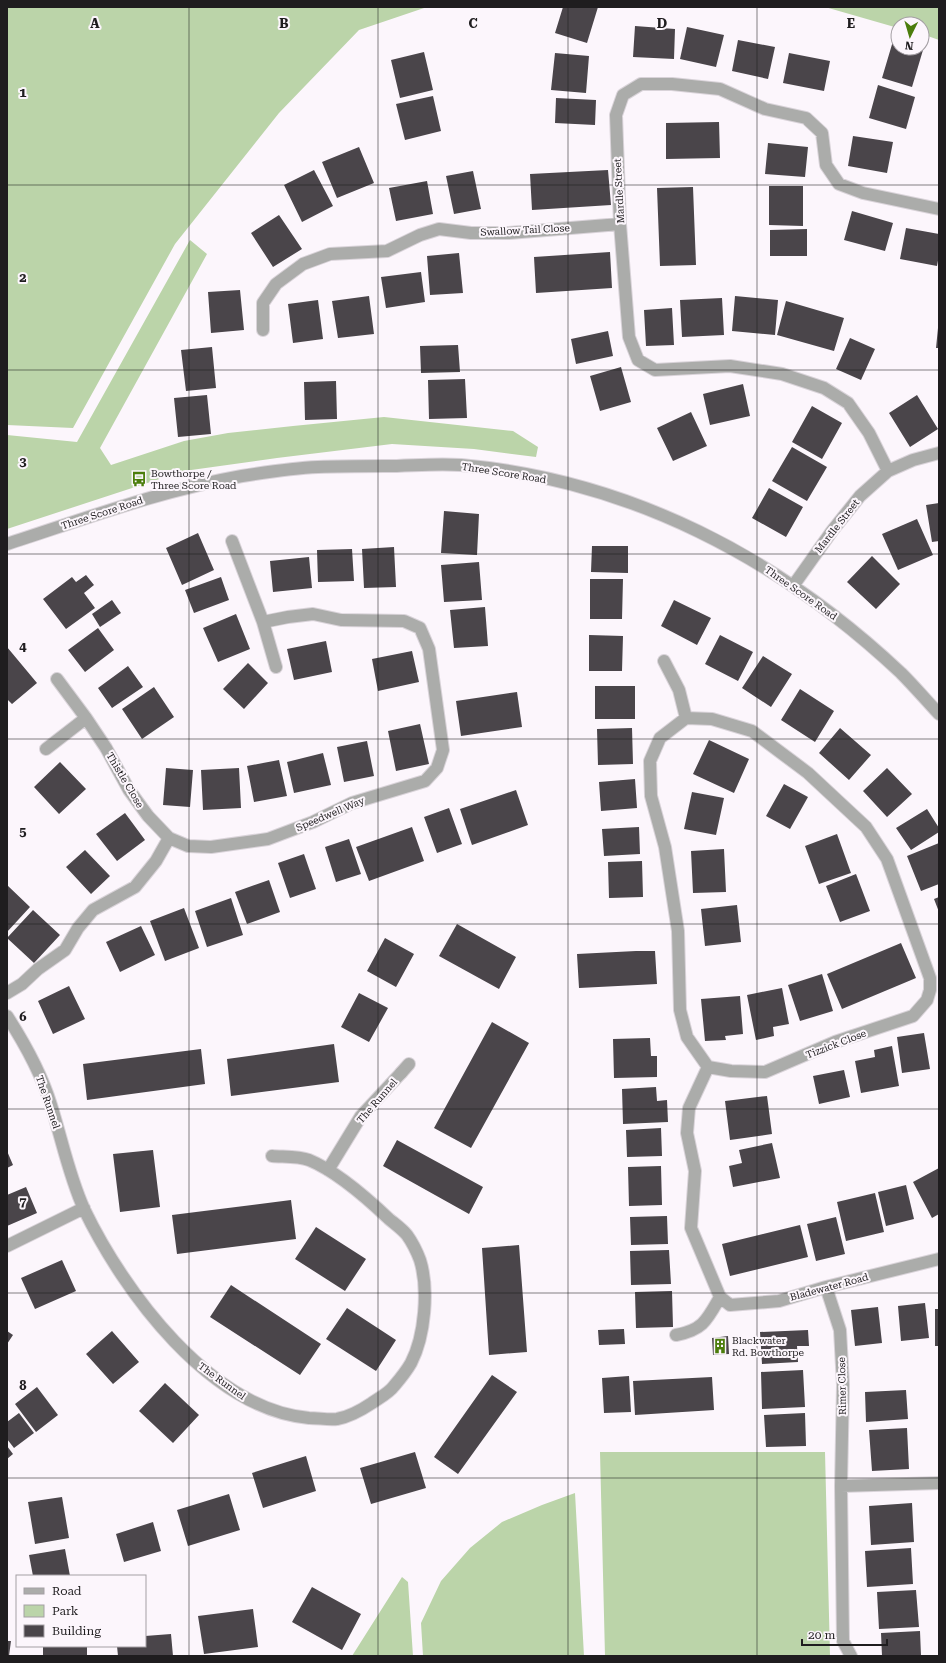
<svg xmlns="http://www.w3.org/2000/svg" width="946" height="1663" viewBox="0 0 946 1663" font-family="'Roboto Serif',serif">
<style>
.green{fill:#bbd4a9}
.building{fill:#4a454a}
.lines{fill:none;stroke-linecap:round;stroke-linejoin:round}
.lane-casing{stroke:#d9d3d9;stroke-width:14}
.street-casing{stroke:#d9d3d9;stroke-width:14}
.lane{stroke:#abacaa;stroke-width:12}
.street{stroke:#abacaa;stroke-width:12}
.grid{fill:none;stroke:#1f1d1f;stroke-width:1;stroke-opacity:0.55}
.labels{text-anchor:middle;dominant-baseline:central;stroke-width:4;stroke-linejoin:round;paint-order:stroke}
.street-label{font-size:10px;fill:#1f1d1f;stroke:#fcf6fc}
.poi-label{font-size:10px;fill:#1f1d1f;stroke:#fcf6fc;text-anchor:start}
.grid-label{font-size:13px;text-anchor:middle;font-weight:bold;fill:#1f1d1f;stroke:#fcf6fc;stroke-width:4;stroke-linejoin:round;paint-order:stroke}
</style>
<rect width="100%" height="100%" fill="#fcf6fc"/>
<!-- green -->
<path class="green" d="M7,7H427L359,30L279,113L175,244L73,428L7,425Z
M825,7H939V40L922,34V24H898V28Z
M190,240L207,254L100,448L111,465L184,441L228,433L293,426L384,417L513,431L538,447L536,457L474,449L392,444L277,458L184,471L7,529V435L77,442Z
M600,1452H825L830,1656H605Z
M575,1493L584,1656H423L421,1623L441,1581L470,1548L502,1522L542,1505Z
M402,1577L408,1582L413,1656H352Z"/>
<!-- building -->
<path class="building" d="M563,7H598L587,43L555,33Z
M635,26L675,29L674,59L633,57Z
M687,27L724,35L716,67L680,59Z
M738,40L775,47L768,79L732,71Z
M893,41L898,43V48H916L923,50L912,87L882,78Z
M424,52L433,90L400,98L391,60Z
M555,53L589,56L586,93L551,90Z
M789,53L830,61L824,91L783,83Z
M878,85L915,97L906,129L869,118Z
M433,96L441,131L405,140L396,104Z
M556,98L596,100L595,125L555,123Z
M719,122L720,158L666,159V123Z
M853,136L893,142L887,173L848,166Z
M768,143L808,147L805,177L765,174Z
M359,147L374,183L337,198L322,162Z
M314,170L333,206L302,222L284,185Z
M608,170L611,205L532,210L530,174Z
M473,171L481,209L454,214L446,176Z
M427,181L433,214L396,221L389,188Z
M769,186H803V226L769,225Z
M693,187L696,265L660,266L657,188Z
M852,211L893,223L885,251L844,240Z
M279,215L302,249L273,267L251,233Z
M906,228L939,234V255L937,266L900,259Z
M807,229V256H770V230Z
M610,252L612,288L536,293L534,257Z
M459,253L463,293L430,295L427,256Z
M421,272L425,302L386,308L381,277Z
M240,290L244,330L211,333L208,292Z
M369,296L374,334L338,338L332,301Z
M735,296L778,300L775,335L732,331Z
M722,298L724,335L682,337L680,300Z
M318,300L323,339L293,343L288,304Z
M786,301L844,318L834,351L777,335Z
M672,308L674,345L646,346L644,310Z
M938,328H939V348H936Z
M608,331L613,356L576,364L571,339Z
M850,338L875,349L861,380L836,369Z
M458,345L460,372L421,373L420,346Z
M212,347L216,388L186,391L181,350Z
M621,367L631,402L600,411L590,376Z
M465,379L467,418L429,419L428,380Z
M336,381L337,419L305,420L304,382Z
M743,384L750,416L710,425L703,394Z
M207,395L211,434L178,437L174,398Z
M917,395L938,429L910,447L889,413Z
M812,406L842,423L822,459L792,442Z
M691,412L707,446L673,461L657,428Z
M792,447L827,467L807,501L772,481Z
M769,488L803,507L786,537L752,518Z
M939,503V541L932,542L926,505Z
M444,511L479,514L477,555L441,553Z
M917,519L933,555L898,570L882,534Z
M198,533L214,570L182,585L166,548Z
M592,546H628V573L591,572Z
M394,547L396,587L364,588L362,549Z
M352,549L354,581L318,582L317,550Z
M872,556L900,584L876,609L847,582Z
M309,557L312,588L273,592L270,561Z
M479,562L482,600L444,602L441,565Z
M86,575L94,585L84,593L95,608L66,629L43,599L72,577L76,582Z
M221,577L229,600L194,613L185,590Z
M590,579H623L622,619H590Z
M112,600L121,613L100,627L92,614Z
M674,600L711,618L697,645L661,626Z
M485,607L488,646L454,648L450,610Z
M236,614L250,649L218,662L203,628Z
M98,628L114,650L85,672L68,650Z
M589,635L623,636L622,671H589Z
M720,635L753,652L738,681L705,664Z
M326,641L332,672L294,680L287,649Z
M7,647L37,683L12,704L7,699Z
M412,651L419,682L378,691L372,659Z
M763,656L792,674L771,707L742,688Z
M248,663L268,683L244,709L223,689Z
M128,666L143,687L112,708L98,688Z
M595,686H635V719H595Z
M154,687L174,717L142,739L122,709Z
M800,689L834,711L815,742L781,720Z
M517,692L522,727L461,736L456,701Z
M420,724L429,764L396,771L388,731Z
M632,728L633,764L598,765L597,729Z
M840,728L871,755L849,780L819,753Z
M709,740L749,759L734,793L693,774Z
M367,741L374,776L344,782L337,747Z
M323,753L331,785L294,793L287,762Z
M279,760L287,796L254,802L247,766Z
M60,762L86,789L59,814L34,787Z
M166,768L193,770L190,807L163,805Z
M239,768L241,808L203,810L201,770Z
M887,768L912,794L887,817L863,791Z
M635,779L637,808L601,811L599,782Z
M784,784L808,797L790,829L766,816Z
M516,790L528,825L472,845L460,809Z
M692,792L724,798L716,835L684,829Z
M449,808L462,844L437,853L424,817Z
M927,809L939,828V832L911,850L896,828Z
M125,813L145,840L117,861L96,834Z
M412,827L424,861L369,881L356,847Z
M639,827L640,854L604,856L602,829Z
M837,834L851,873L819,884L805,846Z
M349,839L361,874L336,882L325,847Z
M939,843V884L921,891L907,856Z
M724,849L726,892L693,893L691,851Z
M85,850L110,876L91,894L66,867Z
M304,854L316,889L290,898L278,863Z
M642,861L643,897L609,898L608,862Z
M856,874L870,911L840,922L826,886Z
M269,880L280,912L247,924L235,892Z
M7,885L30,907L7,932Z
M939,897V912L934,899Z
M231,898L243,935L207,947L195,911Z
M737,905L741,942L705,946L701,909Z
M184,908L199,948L165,961L150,921Z
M33,910L60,935L34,963L7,938Z
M457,924L516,957L499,989L439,956Z
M141,926L155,955L120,972L106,942Z
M385,938L414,954L396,987L367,971Z
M901,943L916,978L842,1009L827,974Z
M636,951H655L657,984L579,988L577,954Z
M822,974L833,1011L800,1021L788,985Z
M69,986L85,1019L53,1034L38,1001Z
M782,988L789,1024L773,1027L774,1036L756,1040L747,995Z
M359,993L388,1008L369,1042L341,1027Z
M740,996L743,1034L725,1036L726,1040L705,1041L701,999Z
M492,1022L529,1043L471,1148L434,1128Z
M924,1033L930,1069L902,1073L897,1037Z
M650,1038L651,1056H657V1077L614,1078L613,1039Z
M334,1044L339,1082L231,1096L227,1059Z
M892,1046L899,1086L861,1093L855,1061L875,1057L874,1050Z
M201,1049L205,1084L87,1100L83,1064Z
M844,1070L850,1097L819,1104L813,1076Z
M656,1087L657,1101L667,1100L668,1122L623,1124L622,1089Z
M767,1096L772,1134L730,1140L725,1101Z
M661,1128L662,1156L627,1157L626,1130Z
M397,1140L483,1187L469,1214L383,1166Z
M772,1143L780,1178L733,1187L729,1166L742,1163L739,1150Z
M153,1150L160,1207L120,1212L113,1154Z
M7,1151L13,1165L7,1168Z
M661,1166L662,1205L629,1206L628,1167Z
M939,1168V1214L932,1218L913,1182Z
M906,1185L914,1219L886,1226L878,1192Z
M26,1187L37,1213L7,1226V1195Z
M875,1193L884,1232L846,1241L837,1202Z
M291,1200L296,1239L177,1254L172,1215Z
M667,1216L668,1244L631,1245L630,1217Z
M836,1217L845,1254L816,1261L807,1224Z
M800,1225L808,1257L730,1276L722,1244Z
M316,1227L366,1259L345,1291L295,1259Z
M519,1245L527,1352L489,1355L482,1248Z
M669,1250L671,1284L631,1285L630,1251Z
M62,1260L76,1291L35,1309L21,1278Z
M231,1285L321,1344L300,1375L210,1317Z
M672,1291L673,1327L636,1328L635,1292Z
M925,1303L929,1338L901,1341L898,1306Z
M878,1307L882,1343L855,1346L851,1310Z
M347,1308L396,1340L376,1371L326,1339Z
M935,1309H939V1346H935Z
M624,1329L625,1344L599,1345L598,1330Z
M808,1330L809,1346H797L798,1362L762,1364L760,1332Z
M7,1331L13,1335L7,1344Z
M112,1331L139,1362L113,1384L86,1354Z
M728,1336L729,1354L713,1355L712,1338Z
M803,1370L805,1407L762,1409L761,1372Z
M492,1375L517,1392L458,1474L434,1457Z
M629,1376L631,1412L604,1413L602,1378Z
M712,1377L714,1410L635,1415L633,1381Z
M165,1383L199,1415L173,1443L139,1411Z
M37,1387L58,1415L36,1432L15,1404Z
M906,1390L908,1419L866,1422L865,1392Z
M19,1413L34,1433L14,1448L7,1439V1422Z
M805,1413L806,1446L766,1447L764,1415Z
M907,1428L909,1469L872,1471L869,1430Z
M7,1446L13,1454L7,1459Z
M415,1452L426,1488L371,1504L360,1468Z
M306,1456L316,1491L263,1508L252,1473Z
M229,1494L240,1530L188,1546L177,1510Z
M62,1497L69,1538L35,1544L28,1502Z
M912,1503L914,1542L871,1545L869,1506Z
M153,1522L161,1551L124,1562L116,1534Z
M911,1548L913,1584L867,1587L865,1551Z
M65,1549L70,1576H33L29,1555Z
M312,1587L361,1614L342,1650L292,1622Z
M916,1590L919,1627L879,1629L877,1592Z
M253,1609L258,1647L204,1654L198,1616Z
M920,1631L921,1656H882L881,1633Z
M171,1634L173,1656H118L117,1646H145V1636Z
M7,1641H11L9,1656H7Z
M43,1646H87V1656H43Z"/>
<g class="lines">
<!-- lane casing -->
<g class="lane-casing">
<path id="lane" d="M401,1073L409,1064"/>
</g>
<!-- street casing -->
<g class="street-casing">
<path id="street" d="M263,330V303L276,284L303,264L330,254L387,251L420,235L439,229L471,233H509L620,224
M888,471L869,433L848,403L824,388L782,374L730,366L655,370L638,360L629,337L620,224L616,115L623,95L641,84H672L720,89L765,109L806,118L822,133L826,165L839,184L863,193L939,209
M7,544C84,519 162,490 242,476C267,472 293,468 318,467C340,466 363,466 385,466C410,466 436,463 461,465C630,480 779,558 901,673C914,686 926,700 939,714
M793,586L832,531L860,496L888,471L913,460L939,453
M263,622L276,667
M664,661L679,690L686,718
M57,679L86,718L106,748L129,790L148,816L169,838
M686,718L712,719L752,731L808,773L866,827L887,859L930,978V990L927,1000L913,1016L835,1042L765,1072L731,1071L708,1067L687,1037L680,1010L678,931L665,847L651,796L650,761L660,738Z
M46,749L86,718
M7,993L22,984L38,969L65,950L78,928L93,910L135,887L156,861L169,838L188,846L211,847L268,839L313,822L352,803L425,781L437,768L443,750L429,649L420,628L404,621L341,620L313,614L288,617L263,622L232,541
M7,1016C25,1044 41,1072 51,1105C62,1140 69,1176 84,1209C124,1292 210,1409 309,1418C318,1418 329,1420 337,1419C349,1417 363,1409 372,1403C379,1398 389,1393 394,1386C400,1379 407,1370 411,1363C425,1336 429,1289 420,1260C417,1252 412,1242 407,1235C402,1229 395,1224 389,1219C368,1199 336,1171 309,1160C298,1156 283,1157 272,1156
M708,1067L689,1108L687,1133L695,1171L691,1228L720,1297L730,1305L779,1301L826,1287L939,1259
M328,1170L361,1116L401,1073
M7,1246L84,1208
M826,1287L840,1330L843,1385L841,1486L843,1641L851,1656
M676,1335C703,1330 707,1320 720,1297
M841,1486L939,1483"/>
</g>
<!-- lane -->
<use href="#lane" class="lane"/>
<!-- street -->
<use href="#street" class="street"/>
</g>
<!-- grid -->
<path class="grid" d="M189,7V1656M378,7V1656M568,7V1656M757,7V1656M7,185H939M7,370H939M7,554H939M7,739H939M7,924H939M7,1109H939M7,1293H939M7,1478H939"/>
<!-- icons -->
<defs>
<g id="bus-bare" transform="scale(1.2)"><path d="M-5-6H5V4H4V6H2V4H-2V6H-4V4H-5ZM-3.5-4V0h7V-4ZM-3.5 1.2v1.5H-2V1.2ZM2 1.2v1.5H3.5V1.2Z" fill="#4b7d0c" stroke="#fcf6fc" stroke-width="2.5" paint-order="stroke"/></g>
<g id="building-bare" transform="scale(1.2)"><path d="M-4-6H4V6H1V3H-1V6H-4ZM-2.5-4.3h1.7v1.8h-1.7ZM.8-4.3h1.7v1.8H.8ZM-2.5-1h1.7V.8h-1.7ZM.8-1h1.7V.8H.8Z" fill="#4b7d0c" stroke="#fcf6fc" stroke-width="2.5" paint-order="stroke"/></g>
</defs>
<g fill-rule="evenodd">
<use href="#bus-bare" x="139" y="479"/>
<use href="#building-bare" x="720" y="1346"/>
</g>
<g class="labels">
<!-- street labels -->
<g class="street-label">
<text transform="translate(619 191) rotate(-93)">Mardle Street</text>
<text transform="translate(525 230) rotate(-3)">Swallow Tail Close</text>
<text transform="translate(504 473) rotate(9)">Three Score Road</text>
<text transform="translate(102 513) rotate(-18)">Three Score Road</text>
<text transform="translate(837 526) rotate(-52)">Mardle Street</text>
<text transform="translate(801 593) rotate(35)">Three Score Road</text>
<text transform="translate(125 780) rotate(59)">Thistle Close</text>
<text transform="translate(330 814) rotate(-23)">Speedwell Way</text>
<text transform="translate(836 1044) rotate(-21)">Tizzick Close</text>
<text transform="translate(377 1101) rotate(-49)">The Runnel</text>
<text transform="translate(48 1102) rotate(71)">The Runnel</text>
<text transform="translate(829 1287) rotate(-15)">Bladewater Road</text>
<text transform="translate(222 1381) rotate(36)">The Runnel</text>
<text transform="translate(842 1386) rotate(-91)">Rimer Close</text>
</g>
<!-- poi labels -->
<g class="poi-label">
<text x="151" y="473">Bowthorpe /<tspan x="151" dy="12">Three Score Road</tspan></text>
<text x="732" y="1340">Blackwater<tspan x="732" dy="12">Rd. Bowthorpe</tspan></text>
</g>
</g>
<g class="grid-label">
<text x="95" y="28">A</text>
<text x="284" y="28">B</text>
<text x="473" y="28">C</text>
<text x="662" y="28">D</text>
<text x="851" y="28">E</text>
<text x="23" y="97">1</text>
<text x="23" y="282">2</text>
<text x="23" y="466">3</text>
<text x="23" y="651">4</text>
<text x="23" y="836">5</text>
<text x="23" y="1021">6</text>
<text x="23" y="1206">7</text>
<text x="23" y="1390">8</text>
</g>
<!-- border -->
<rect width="946" height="1663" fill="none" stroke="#1f1d1f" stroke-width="16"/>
<!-- legend -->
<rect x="16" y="1575" width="130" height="72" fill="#fcf6fc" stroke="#a49fa4"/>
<rect x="24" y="1588" width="20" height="6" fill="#abacaa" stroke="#a49fa4"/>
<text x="52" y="1595" font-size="12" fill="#1f1d1f">Road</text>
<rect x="24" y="1605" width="20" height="12" fill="#bbd4a9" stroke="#a49fa4"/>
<text x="52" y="1615" font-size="12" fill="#1f1d1f">Park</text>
<rect x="24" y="1625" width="20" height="12" fill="#4a454a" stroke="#a49fa4"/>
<text x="52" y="1635" font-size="12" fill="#1f1d1f">Building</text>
<!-- north arrow -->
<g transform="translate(910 36) rotate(185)"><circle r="19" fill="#fcf6fc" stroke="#a49fa4"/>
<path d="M0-3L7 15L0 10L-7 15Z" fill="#4b7d0c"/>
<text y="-6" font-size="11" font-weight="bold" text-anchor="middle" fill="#1f1d1f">N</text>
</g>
<!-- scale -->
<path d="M802 1639v6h85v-6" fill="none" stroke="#1f1d1f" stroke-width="2"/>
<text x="808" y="1639" font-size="12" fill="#1f1d1f" stroke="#fcf6fc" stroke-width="3" paint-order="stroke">20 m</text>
</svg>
